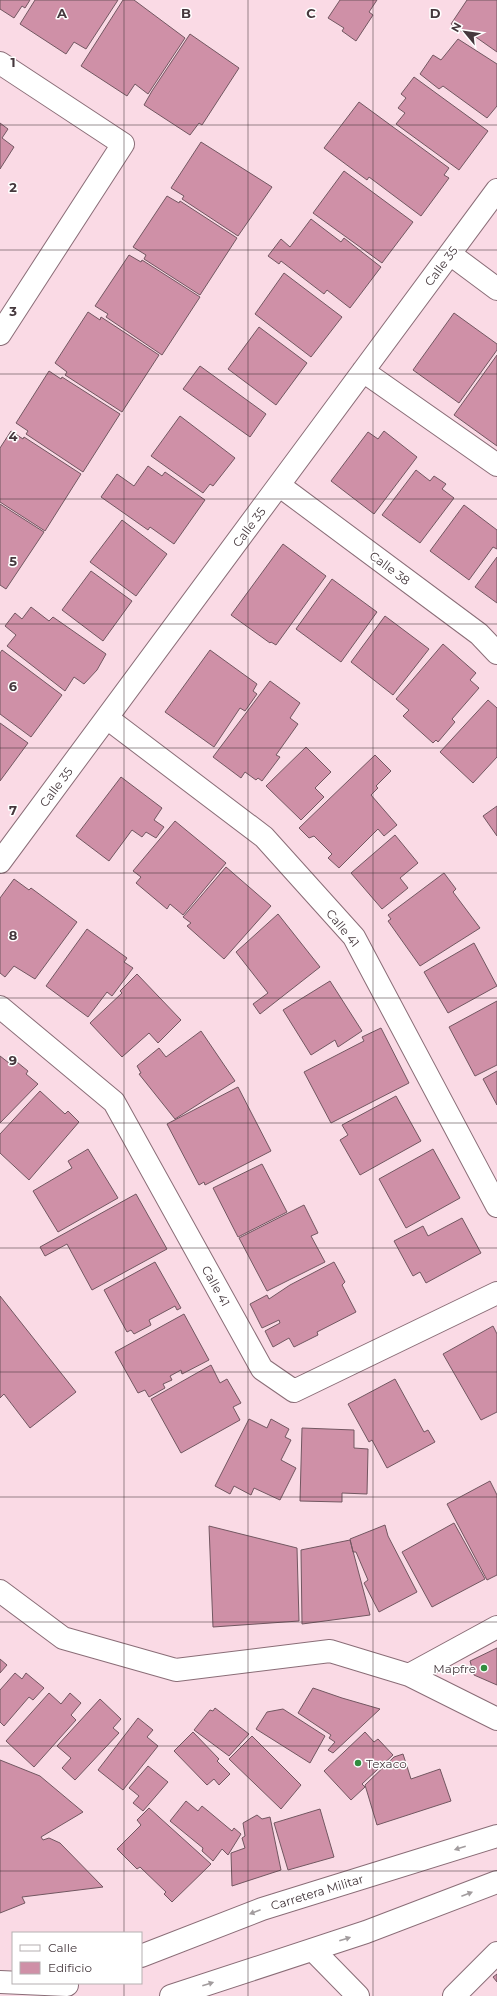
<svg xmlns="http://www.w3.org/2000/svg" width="497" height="1996" viewBox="0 0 497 1996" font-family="Montserrat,sans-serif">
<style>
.building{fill:#cf90a7;stroke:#725761}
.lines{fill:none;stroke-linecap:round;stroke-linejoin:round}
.minor-casing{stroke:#8a6d77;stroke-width:24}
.major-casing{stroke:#8a6d77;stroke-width:24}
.minor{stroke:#fff;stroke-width:22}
.major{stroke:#fff;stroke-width:22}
.oneway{fill:#a29c9e}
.grid{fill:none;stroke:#45383d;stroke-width:1;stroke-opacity:0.55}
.poi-dot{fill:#318d3f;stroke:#fff;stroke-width:1.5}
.labels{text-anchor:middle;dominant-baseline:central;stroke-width:3;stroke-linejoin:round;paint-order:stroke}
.street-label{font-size:12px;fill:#45383d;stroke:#fff}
.poi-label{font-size:12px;fill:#45383d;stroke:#fff;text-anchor:end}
.grid-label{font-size:13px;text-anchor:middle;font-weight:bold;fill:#45383d;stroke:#fff;stroke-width:3;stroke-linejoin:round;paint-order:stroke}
</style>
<rect width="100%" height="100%" fill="#fadae5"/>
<!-- building -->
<path class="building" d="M0,0H30L25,8L22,6L14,18L0,9Z
M35,0H118L86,49L74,42L66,54L20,24Z
M123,0H134L185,38L148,94L135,84L127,96L81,66Z
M340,0H377L369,12L373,15L356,41L342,31L344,28L328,18Z
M467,0H497V52L470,33L468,36L451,24Z
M190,34L239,68L202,125L199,123L190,135L144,105L152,91Z
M458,39L497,64V106L487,118L443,86L439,89L420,74L433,55L441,60Z
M414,77L488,131L459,170L396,124L405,113L398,108L406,98L401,94Z
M359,102L449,168L444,175L449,178L421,216L369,177L367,180L324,148Z
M0,123L8,129L2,138L14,147L0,169Z
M201,142L272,187L238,236L182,199L184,196L171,188Z
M344,171L413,222L382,263L313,213Z
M167,196L179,203L180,201L237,238L200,295L144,259L146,255L133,247Z
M311,219L341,242L344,238L381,267L350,308L327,290L324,294L281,261L279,264L268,256L281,239L290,247Z
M129,255L141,262L142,260L200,297L162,355L106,317L108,314L95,306Z
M284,273L342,317L311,357L255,314Z
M88,312L100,320L101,317L159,355L122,412L65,375L67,372L55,363Z
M454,313L497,344V350L459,403L413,370Z
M259,327L307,363L276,405L228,369Z
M497,355V446L454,415Z
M200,366L266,414L250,437L183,389Z
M49,371L61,379L62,377L120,414L83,472L26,434L28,431L16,423Z
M180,416L235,458L213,486L210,484L203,493L151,456Z
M11,431L23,439L24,437L81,474L45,531L0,502V448Z
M384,431L417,457L374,514L331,481L368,432L378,439Z
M148,466L162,476L165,472L205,500L174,544L150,527L148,530L101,497L117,474L134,486Z
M416,470L430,481L434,476L446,484L442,489L454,498L420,543L382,515Z
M0,504L44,532L6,589L0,585Z
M464,505L497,530V549L493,547L469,580L430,551Z
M122,520L167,554L136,596L90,562Z
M283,544L326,576L276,645L271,642L270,643L231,615Z
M497,557V603L475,587Z
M91,571L132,601L103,641L62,610Z
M332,579L377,612L341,662L296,629Z
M31,607L49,621L53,617L106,654L97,670L84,684L74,677L65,691L7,646L16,635L5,626L15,613L22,619Z
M385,616L429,649L393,695L351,662Z
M443,644L476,673L470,680L479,688L452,719L455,722L438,742L436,740L433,743L403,716L409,710L396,699Z
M2,650L62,695L31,737L0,714V653Z
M210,650L257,684L253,691L257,694L245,711L240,708L214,747L165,712Z
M270,681L300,703L290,718L298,724L276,755L280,757L262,781L258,778L256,780L245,772L241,778L213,757Z
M488,700L497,708V757L473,783L440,752Z
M0,723L28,743L0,781Z
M306,747L331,772L315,788L324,797L301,820L266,786Z
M375,755L391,771L376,786L378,788L371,795L397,825L384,836L378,829L339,868L328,858L332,854L314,836L309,838L299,828Z
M121,777L162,808L154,820L164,827L156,838L146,832L142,837L132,830L109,861L76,836Z
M497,806V836L483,816Z
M175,821L226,863L183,915L170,904L167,909L136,883L141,877L133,871Z
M395,835L418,863L400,878L408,888L382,909L351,873Z
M226,867L271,906L224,959L187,926L191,923L183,917Z
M444,873L456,889L453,892L480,928L420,966L388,921L391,919L388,915Z
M14,879L29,890L31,888L77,922L35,979L14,966L5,977L0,973V898Z
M278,914L320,967L260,1014L253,1004L268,993L236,952Z
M87,929L127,958L124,962L133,968L112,996L107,992L88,1017L46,986Z
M474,943L497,986L448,1013L424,972Z
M137,974L181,1020L158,1043L149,1033L122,1057L90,1023L122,993L120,991Z
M330,981L362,1031L338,1047L335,1040L311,1055L283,1010Z
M497,1001V1065L475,1076L449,1027Z
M381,1028L409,1083L331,1123L304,1072L364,1041L362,1037Z
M201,1031L235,1081L175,1119L139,1074L141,1073L137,1066L159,1048L166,1057Z
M0,1056L9,1063L12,1058L28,1071L26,1074L38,1084L0,1123Z
M497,1071V1105L483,1079Z
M238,1087L271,1151L205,1185L204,1182L199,1185L167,1124Z
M40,1091L65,1114L68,1111L79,1122L29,1180L0,1153V1134Z
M396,1096L421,1141L360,1175L340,1140L348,1135L342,1125Z
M88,1149L118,1198L58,1232L33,1191L72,1168L68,1161Z
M433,1149L460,1198L406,1228L379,1179Z
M262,1164L287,1212L238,1237L213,1188Z
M136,1194L167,1249L92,1290L67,1244L45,1256L40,1247Z
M304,1205L318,1233L311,1236L325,1262L267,1291L239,1238Z
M462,1218L481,1253L426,1283L420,1272L413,1276L394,1241L423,1226L428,1236Z
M155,1262L181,1308L177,1310L175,1306L149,1320L151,1325L134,1334L131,1330L127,1332L104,1290Z
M334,1262L345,1282L342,1285L356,1312L317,1332L318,1335L294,1347L289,1338L273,1347L265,1331L280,1323L279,1320L262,1328L250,1304L267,1295L269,1299L290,1285Z
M0,1296L76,1392L30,1428L4,1394L0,1398Z
M184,1314L209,1360L182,1374L181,1370L170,1376L172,1380L163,1384L165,1388L149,1397L145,1390L138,1393L115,1352Z
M493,1326L497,1334V1412L481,1420L443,1354Z
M211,1365L220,1383L227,1379L241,1403L233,1407L240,1420L181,1453L151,1399Z
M395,1379L424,1432L428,1430L435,1442L387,1468L372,1440L369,1442L348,1404Z
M249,1419L267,1428L271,1419L289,1429L285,1437L291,1440L281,1460L296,1468L280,1500L254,1488L251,1495L234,1486L230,1494L215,1486Z
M302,1428L354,1430V1448L368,1449L367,1494L342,1493V1502L300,1501Z
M490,1481L497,1495V1575L487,1580L447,1504Z
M454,1523L485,1579L432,1607L402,1552Z
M385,1525L388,1536L417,1592L379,1612L364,1583L368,1580L356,1552H353L350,1539Z
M209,1526L297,1548L299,1621L213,1627Z
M350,1540L370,1615L302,1624L301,1550Z
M497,1648V1685L474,1675L470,1661Z
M0,1659L7,1665L0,1673Z
M15,1673L22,1679L26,1673L44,1688L33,1700L29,1697L4,1726L0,1722V1690Z
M313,1688L342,1698L380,1709L333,1753L328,1750L335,1742L329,1738L331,1735L298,1713Z
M49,1693L61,1704L70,1693L81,1703L71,1715L76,1720L34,1767L6,1741Z
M100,1699L121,1719L113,1728L119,1733L75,1780L62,1768L71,1758L57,1746Z
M215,1708L249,1734L229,1756L194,1730L210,1710L213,1711Z
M283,1709L325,1736L310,1763L256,1729L267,1712Z
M138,1718L153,1730L147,1737L158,1746L123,1790L98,1770Z
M193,1732L219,1759L217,1761L230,1774L219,1785L214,1779L207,1785L174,1751Z
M365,1732L374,1742L378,1739L393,1755L362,1784L365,1787L351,1800L324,1771Z
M252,1736L301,1785L281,1809L229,1759Z
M403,1754L411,1779L440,1769L451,1801L377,1825L365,1785L394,1757Z
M0,1760L40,1776L83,1812L41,1837L43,1840L49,1838L60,1843L103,1887L22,1897L25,1903L0,1913Z
M148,1766L168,1782L143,1811L133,1803L139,1796L129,1788Z
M186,1801L198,1811L202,1806L232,1831L234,1828L241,1834L228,1855L222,1849L213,1861L202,1851L203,1848L170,1821Z
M149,1808L211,1864L172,1902L164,1894L166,1892L140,1867L137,1869L117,1849L141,1825L137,1820Z
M320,1809L334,1857L288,1870L274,1823Z
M257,1815L262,1819L270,1817L281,1870L232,1886L231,1853L245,1848L242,1838L245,1836L243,1823Z
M497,1974V1982L493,1977Z"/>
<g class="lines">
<!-- minor casing -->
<g class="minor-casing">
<path id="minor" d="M0,63L123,144L0,334
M450,254L497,289
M363,371L497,465
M280,486L479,634L497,653
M107,718L264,837L354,937L497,1206
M0,862L497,190
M0,1007L114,1102L262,1369L294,1391L497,1293
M0,1591L63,1638L176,1670L330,1651L409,1675L497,1719
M409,1675L497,1627
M313,1950L358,1996
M454,1996L497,1953"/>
</g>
<!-- major casing -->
<g class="major-casing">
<path id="major" d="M141,1956L262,1909L497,1836
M0,1982L67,1985
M171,1996L366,1932L497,1882"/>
</g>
<!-- minor -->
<use href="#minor" class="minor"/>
<!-- major -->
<use href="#major" class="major"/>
</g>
<!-- one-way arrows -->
<defs><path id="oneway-solid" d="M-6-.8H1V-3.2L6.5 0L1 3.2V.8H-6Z"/></defs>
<g class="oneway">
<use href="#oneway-solid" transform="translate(460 1848) rotate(163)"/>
<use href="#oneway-solid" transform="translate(467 1894) rotate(-21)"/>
<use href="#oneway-solid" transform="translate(255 1912) rotate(159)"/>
<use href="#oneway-solid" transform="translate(345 1939) rotate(-18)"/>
<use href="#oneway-solid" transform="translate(208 1984) rotate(-18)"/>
</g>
<!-- grid -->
<path class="grid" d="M124,0V1933M248,0V1996M373,0V1996M0,125H497M0,250H497M0,374H497M0,499H497M0,624H497M0,748H497M0,873H497M0,998H497M0,1123H497M0,1248H497M0,1372H497M0,1497H497M0,1622H497M0,1746H497M0,1871H497M124,1983V1996"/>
<!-- markers -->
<g class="poi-dot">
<circle cx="484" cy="1668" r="4"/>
<circle cx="358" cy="1763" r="4"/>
</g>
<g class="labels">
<!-- street labels -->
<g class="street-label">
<text transform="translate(441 266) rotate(-53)">Calle 35</text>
<text transform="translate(249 527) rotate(-53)">Calle 35</text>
<text transform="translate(390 568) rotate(37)">Calle 38</text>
<text transform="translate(56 787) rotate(-53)">Calle 35</text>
<text transform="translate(343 928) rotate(51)">Calle 41</text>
<text transform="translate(216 1286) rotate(61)">Calle 41</text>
<text transform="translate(317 1892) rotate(-17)">Carretera Militar</text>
</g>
<!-- poi labels -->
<g class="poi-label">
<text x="476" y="1668">Mapfre</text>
<text x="366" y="1763" text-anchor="start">Texaco</text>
</g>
</g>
<g class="grid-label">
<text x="62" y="18">A</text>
<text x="186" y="18">B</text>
<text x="311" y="18">C</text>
<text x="435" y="18">D</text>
<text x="13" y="67">1</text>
<text x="13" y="192">2</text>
<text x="13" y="316">3</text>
<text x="13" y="441">4</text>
<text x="13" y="566">5</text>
<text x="13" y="691">6</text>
<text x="13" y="815">7</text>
<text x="13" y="940">8</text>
<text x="13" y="1065">9</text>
</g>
<!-- legend -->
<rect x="12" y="1932" width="130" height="52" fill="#ffffff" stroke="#b5afb1"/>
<rect x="20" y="1945" width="20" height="6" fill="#ffffff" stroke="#b5afb1"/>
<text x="48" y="1952" font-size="12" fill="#45383d">Calle</text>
<rect x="20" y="1962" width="20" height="12" fill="#cf90a7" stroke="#b5afb1"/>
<text x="48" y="1972" font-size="12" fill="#45383d">Edificio</text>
<!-- north arrow -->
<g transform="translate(465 32) rotate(299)" stroke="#ffffff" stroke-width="3" paint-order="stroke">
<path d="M0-3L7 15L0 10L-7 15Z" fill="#45383d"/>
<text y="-6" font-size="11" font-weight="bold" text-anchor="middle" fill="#45383d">N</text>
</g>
</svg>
